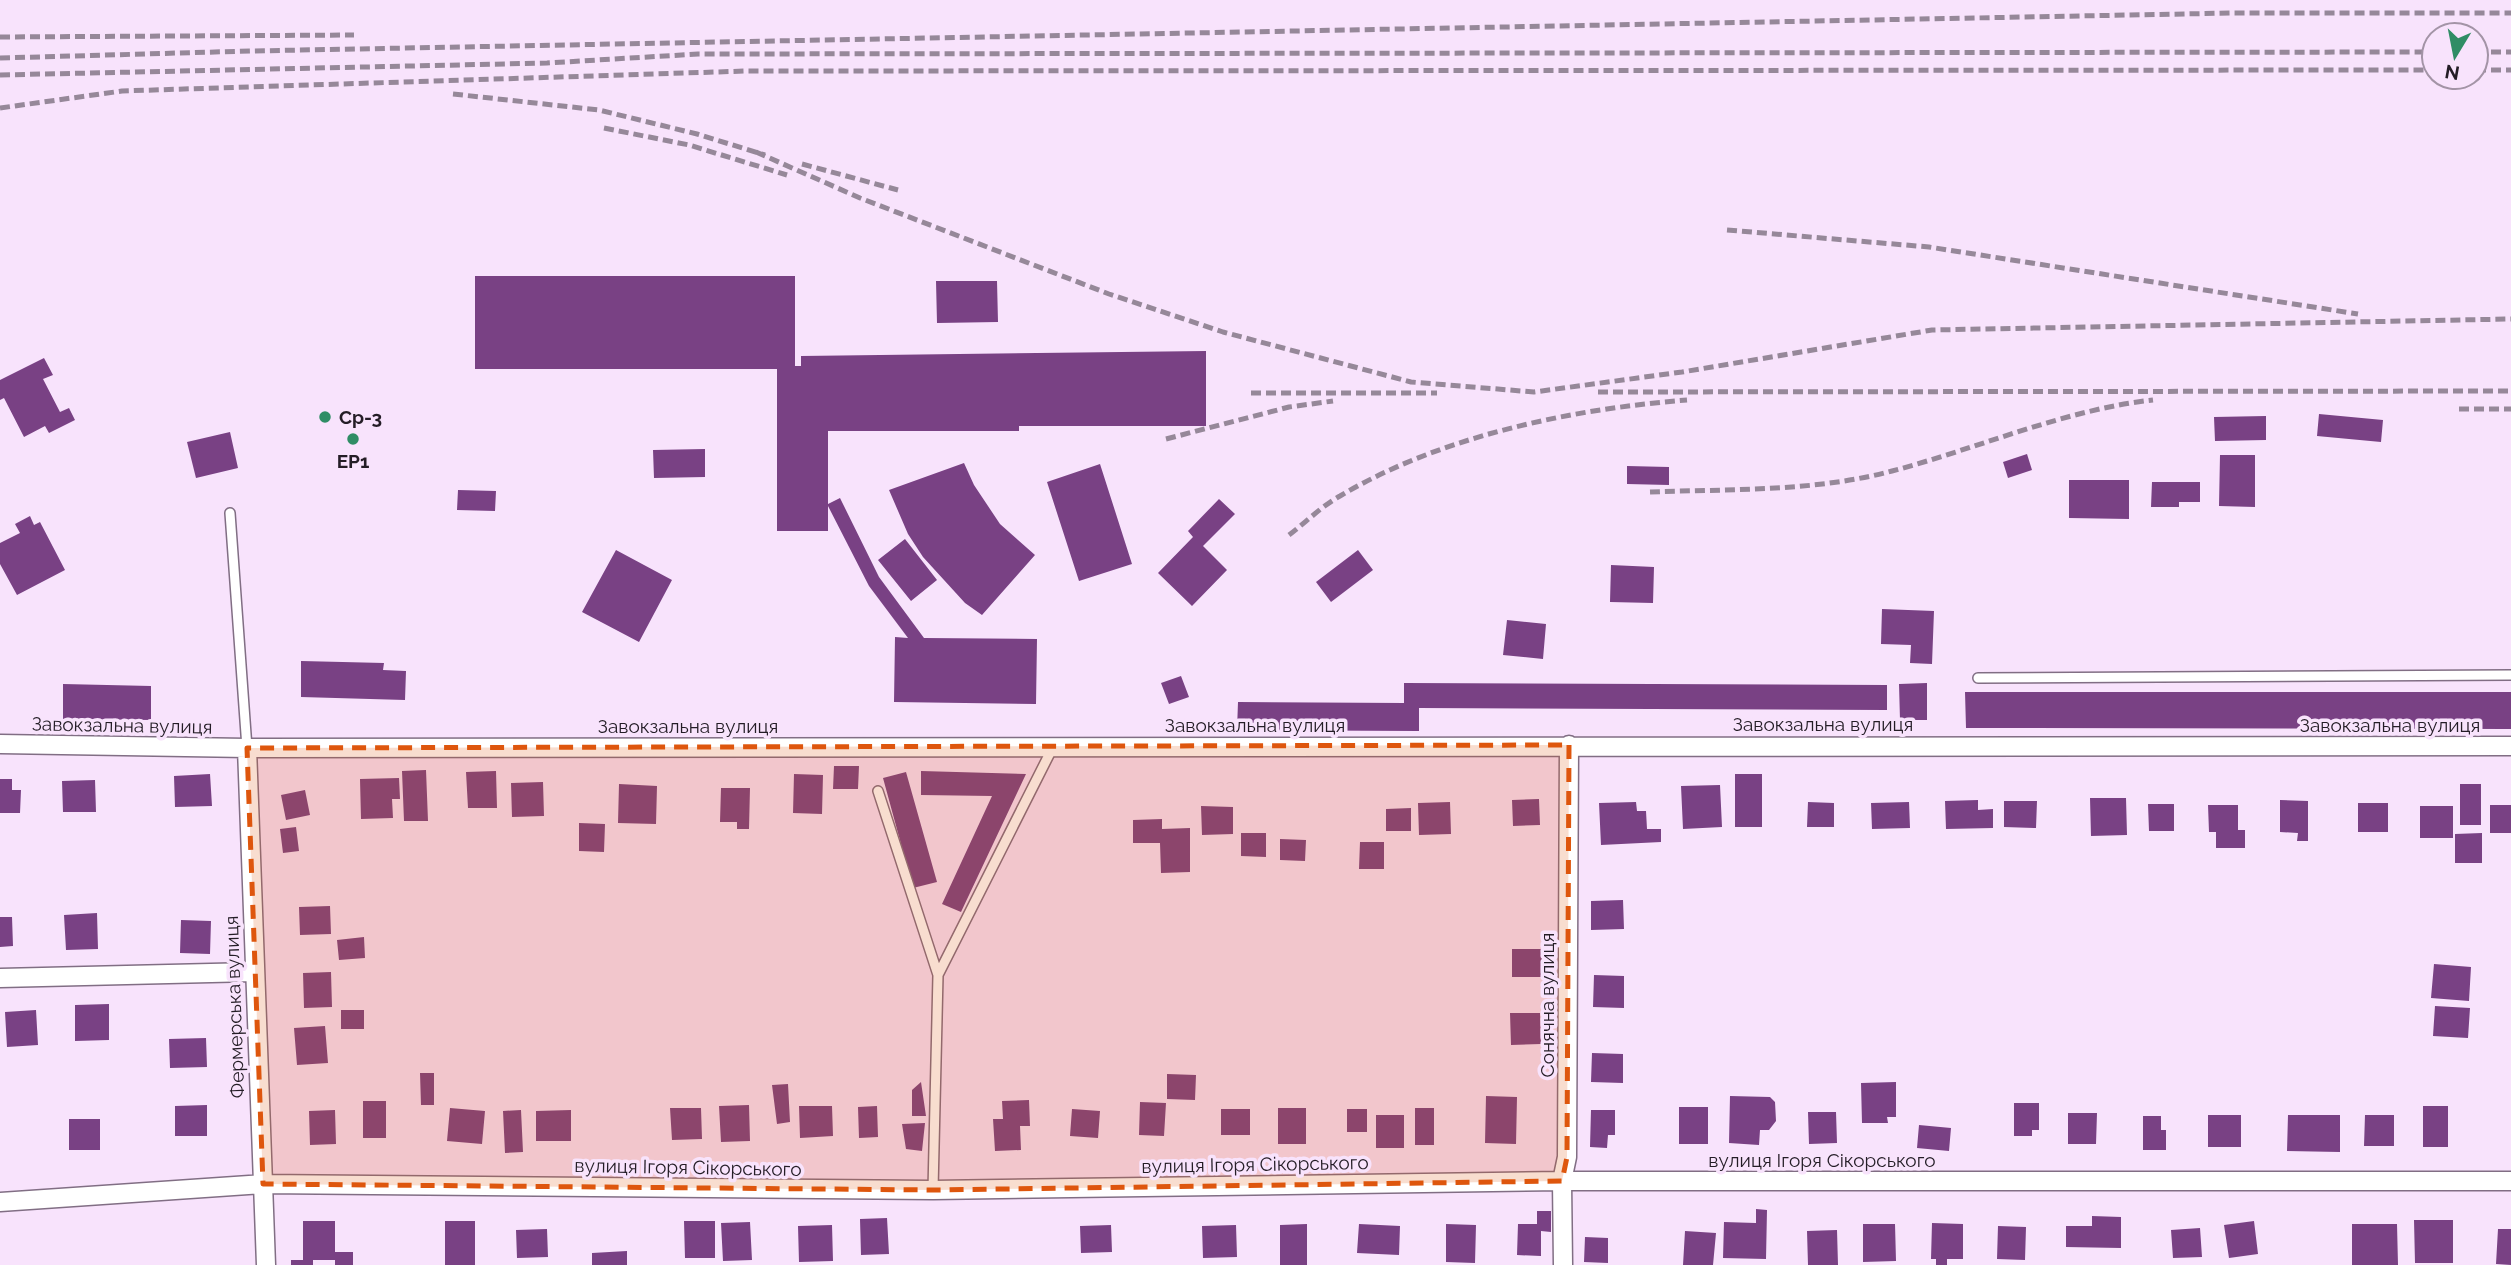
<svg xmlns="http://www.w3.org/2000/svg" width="2511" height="1265" viewBox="0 0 2511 1265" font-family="Raleway,sans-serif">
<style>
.building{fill:#794184}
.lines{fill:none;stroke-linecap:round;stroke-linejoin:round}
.service-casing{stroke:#816e84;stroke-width:12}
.minor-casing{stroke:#816e84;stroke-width:21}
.service{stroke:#fff;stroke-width:9}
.minor{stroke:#fff;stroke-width:18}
.rail{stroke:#968899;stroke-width:5;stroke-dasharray:10 5;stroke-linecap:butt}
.marked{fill:#de560d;fill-opacity:0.2;stroke:#de560d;stroke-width:5;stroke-dasharray:14 9;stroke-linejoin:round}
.poi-dot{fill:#2f8d65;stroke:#f8e3fc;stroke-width:2.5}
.labels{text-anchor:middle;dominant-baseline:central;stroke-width:7;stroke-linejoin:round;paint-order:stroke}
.poi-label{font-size:19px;font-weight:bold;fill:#241d26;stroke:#f8e3fc;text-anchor:start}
.street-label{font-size:19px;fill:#241d26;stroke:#f8e3fc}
</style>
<rect width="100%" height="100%" fill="#f8e3fc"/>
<!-- building -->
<path class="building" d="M475,276H795V366H801V356L1206,351V426H1019V431H828V504L840,498L879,577L924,638L1037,639L1036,704L894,702L895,637L908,638L869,586L828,506V531H777V369H475Z
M936,281H997L998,322L937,323Z
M44,358L53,375L43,379L60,412L69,408L75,420L49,433L45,426L24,437L4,398L0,400V380Z
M2319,414L2383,420L2381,442L2317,436Z
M2266,416V440L2215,441L2214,417Z
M230,432L238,468L196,478L187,442Z
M705,449V477L654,478L653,450Z
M2027,454L2032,470L2008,478L2003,462Z
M2220,455H2255V507L2219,506Z
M964,463L974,485L1000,524L1035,555L982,615L965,603L923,557L908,534L889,490Z
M1100,464L1132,564L1079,581L1047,482Z
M1627,466L1669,467V485L1627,484Z
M2069,480H2129V519L2069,518Z
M2152,482H2200V502H2179V507H2151Z
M458,490L496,491L495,511L457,510Z
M1219,499L1235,514L1203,546L1227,570L1192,606L1158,573L1193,537L1188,531Z
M30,516L34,525L40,522L65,570L17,595L0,564V543L20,533L15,524Z
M905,539L937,580L911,601L878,560Z
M616,550L672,580L639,642L582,612Z
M1358,550L1373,570L1331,602L1316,582Z
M1611,565L1654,567L1653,603L1610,602Z
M1882,609L1934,611L1932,664L1910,663L1911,645L1881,644Z
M1507,620L1546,624L1543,659L1503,655Z
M301,661L384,663L383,670L406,671L405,700L301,697Z
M1181,676L1189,697L1169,704L1161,683Z
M1404,683L1887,685V710L1419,708V731L1237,730L1238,702L1404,703Z
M1927,683V720H1900L1899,684Z
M63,684L151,686V720L63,719Z
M1965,692H2511V729L1966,728Z
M834,766H859L858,789H833Z
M426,770L428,821H404L402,771Z
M496,771L497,808H468L466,772Z
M921,771L1026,774L961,912L942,904L992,796L921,795Z
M906,772L937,882L913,888L883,778Z
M210,774L212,806L175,807L174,776Z
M794,774L823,775L822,814L793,813Z
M1735,774H1762V827H1735Z
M399,778L400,799H392L393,818L361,819L360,779Z
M0,779H12V790H21L20,813H0Z
M95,780L96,812H63L62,781Z
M543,782L544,816L512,817L511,783Z
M619,784L657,786L656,824L618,823Z
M2460,784H2481V825H2460Z
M1720,785L1722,827L1683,829L1681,786Z
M721,788H750L749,829H737V822H720Z
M305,790L310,815L286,820L281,795Z
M2090,798H2126L2127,835L2091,836Z
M1539,799L1540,825L1513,826L1512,800Z
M1978,800V810L1993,809V828L1946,829L1945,801Z
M2280,800L2308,801V841H2297L2298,833L2280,832Z
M2004,801H2037L2036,828L2004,827Z
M1450,802L1451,834L1419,835L1418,803Z
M1636,802L1637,811H1646L1647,829H1661V842L1601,845L1599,803Z
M1808,802L1834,803V827H1807Z
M1909,802L1910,828L1872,829L1871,803Z
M2358,803H2388V832H2358Z
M2148,804H2174V831H2149Z
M2208,805H2238V830H2245V848H2216V832H2209Z
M2490,805H2511V833H2490Z
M1201,806L1233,807V834L1202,835Z
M2420,806H2453V838H2420Z
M1411,808V831H1386V809Z
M1162,819V829L1190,828V872L1161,873L1160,843H1133V820Z
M579,823L605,824L604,852L579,851Z
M296,827L299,851L283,853L280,829Z
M1241,833H1266V857L1241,856Z
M2482,833V863H2455V834Z
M1280,839L1306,840L1305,861L1280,860Z
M1360,842H1384V869H1359Z
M1623,900L1624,929L1591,930V901Z
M330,906L331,934L300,935L299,907Z
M97,913L98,949L66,950L64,915Z
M0,917H12L13,946L0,947Z
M181,920L211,921L210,954L180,953Z
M364,937L365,958L339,960L337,940Z
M1512,949H1542V977H1512Z
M2434,964L2471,967L2469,1001L2431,998Z
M331,972L332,1007L304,1008L303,973Z
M1594,975L1624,976V1008L1593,1007Z
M109,1004V1040L75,1041V1005Z
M2435,1006L2470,1008L2468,1038L2433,1036Z
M36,1010L38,1045L7,1047L5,1012Z
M341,1010H364V1029H341Z
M1510,1013H1540L1541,1044L1511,1045Z
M325,1026L328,1063L297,1065L294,1028Z
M206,1038L207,1067L170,1068L169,1039Z
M1592,1053L1623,1054V1083L1591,1082Z
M420,1073H434V1105H421Z
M1167,1074L1196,1075L1195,1100L1167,1099Z
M921,1082L926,1116H912V1090Z
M1896,1082V1117H1887L1888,1123H1862L1861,1083Z
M788,1084L790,1122L777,1124L772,1085Z
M1486,1096L1517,1097L1516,1144L1485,1143Z
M1730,1096L1770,1097L1775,1102L1776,1121L1769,1130H1760L1759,1145L1729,1143Z
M1029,1100L1030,1126H1020L1021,1150L995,1151L993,1119H1003L1002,1101Z
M363,1101H386V1138H363Z
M1140,1102L1166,1103L1164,1136L1139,1135Z
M2014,1103H2039V1130H2032V1136H2014Z
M207,1105V1136H175V1106Z
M749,1105L750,1141L721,1142L719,1106Z
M799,1106H832L833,1136L800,1138Z
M877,1106L878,1137L859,1138L858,1107Z
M2423,1106H2448V1147H2423Z
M1679,1107H1708V1144H1679Z
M450,1108L485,1111L482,1144L447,1141Z
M670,1108H701L702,1139L672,1140Z
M1278,1108H1306V1144H1278Z
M1415,1108H1434V1145H1415Z
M1072,1109L1100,1111L1098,1138L1070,1136Z
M1221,1109H1250V1135H1221Z
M1347,1109H1367V1132H1347Z
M335,1110L336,1144L310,1145L309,1111Z
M521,1110L523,1152L505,1153L503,1111Z
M571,1110V1141H536V1111Z
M1591,1110H1615V1135H1608L1607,1148L1590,1147Z
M1808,1112H1836L1837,1143L1809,1144Z
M2068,1113H2097L2096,1144H2068Z
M1376,1115H1404V1148H1376Z
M2208,1115H2241V1147H2208Z
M2288,1115H2340V1152L2287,1151Z
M2365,1115H2394V1146H2364Z
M2143,1116H2161V1130H2166V1150H2143Z
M69,1119H100V1150H69Z
M925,1123L922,1151L906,1149L902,1124Z
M1919,1125L1951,1128L1949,1151L1917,1148Z
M1756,1209L1767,1210L1766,1259L1723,1258L1724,1222L1756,1223Z
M1537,1211H1551V1232L1541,1231V1256L1517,1255L1518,1224H1537Z
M2092,1216L2121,1217V1248L2066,1247V1226H2092Z
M887,1218L889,1254L861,1255L860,1219Z
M2414,1220H2453V1263H2415Z
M303,1221H335V1252H353V1265H335V1260H313V1265H291V1260H303Z
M445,1221H475V1265H445Z
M684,1221H715V1258H685Z
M2254,1221L2258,1254L2229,1258L2224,1225Z
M750,1222L752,1260L723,1261L721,1223Z
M1932,1223L1963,1224V1259H1947V1265H1936V1259H1931Z
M1307,1224V1265H1280V1225Z
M1359,1224L1400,1226L1399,1255L1357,1253Z
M1446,1224L1476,1225L1475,1263L1446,1262Z
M1863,1224H1895L1896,1261L1863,1262Z
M2352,1224H2397L2398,1265H2352Z
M832,1225L833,1261L799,1262L798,1226Z
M1111,1225L1112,1252L1081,1253L1080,1226Z
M1236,1225L1237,1257L1203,1258L1202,1226Z
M1998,1226L2026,1227L2025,1260L1997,1259Z
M2200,1228L2202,1257L2173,1258L2171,1230Z
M547,1229L548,1257L517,1258L516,1230Z
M2498,1229H2511V1265L2496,1264Z
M1837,1230L1838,1265H1808L1807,1231Z
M1685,1231L1716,1233L1713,1265H1683Z
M1585,1237L1608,1238V1263L1584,1262Z
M627,1251V1265H592V1253Z"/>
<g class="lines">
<!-- service casing -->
<g class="service-casing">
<path id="service" d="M230,513L247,748
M1978,678L2511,675
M878,791L938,975
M933,1190L938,975L1053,747"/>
</g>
<!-- minor casing -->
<g class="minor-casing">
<path id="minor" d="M0,744L247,748L2511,746
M247,748L266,1265
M0,978L253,972
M0,1202L263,1184L933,1190L1562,1181H2511
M1563,1265L1562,1181L1567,1157L1569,745"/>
</g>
<!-- service -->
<use href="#service" class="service"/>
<!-- minor -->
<use href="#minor" class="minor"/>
<!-- rail -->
<path class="rail" d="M0,37L354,35
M2476,52H2511
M0,58L251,51L2234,13H2511
M2476,70H2511
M0,75L547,63L698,54L2434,52
M453,94L599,110L697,134L765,155
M0,108L122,91L747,71L2434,70
M604,128L689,145L787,175
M756,152L860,198L1109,294L1223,332L1411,382L1534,392L1682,372L1932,330L2511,319
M802,164L898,190
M1727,230L1929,247L2358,314
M1598,392L2511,391
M1251,393H1437
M2459,409H2511
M1166,439L1289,407L1333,401
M1650,492C1730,489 1814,492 1892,471C1976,449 2067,409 2153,400
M1289,535C1306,522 1322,506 1340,496C1441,436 1571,409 1687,400"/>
</g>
<!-- marked area -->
<path class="marked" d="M1569,745L1567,1157L1562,1181L933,1190L263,1184L247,748Z"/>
<!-- markers -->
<g class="poi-dot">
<circle cx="325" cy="417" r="7"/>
<circle cx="353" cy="439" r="7"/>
</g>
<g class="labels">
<!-- poi labels -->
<g class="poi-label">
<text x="339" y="417">Ср-3</text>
<text x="353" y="461" text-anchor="middle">ЕР1</text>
</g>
<!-- street labels -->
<g class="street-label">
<text x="1823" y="724">Завокзальна вулиця</text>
<text transform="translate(122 725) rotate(1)">Завокзальна вулиця</text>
<text x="1255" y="725">Завокзальна вулиця</text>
<text x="2390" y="725">Завокзальна вулиця</text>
<text x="688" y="726">Завокзальна вулиця</text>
<text transform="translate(1547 1005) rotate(-90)">Сонячна вулиця</text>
<text transform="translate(234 1007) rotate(-92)">Фермерська вулиця</text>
<text x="1822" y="1160">вулиця Ігоря Сікорського</text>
<text transform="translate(1255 1164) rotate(-1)">вулиця Ігоря Сікорського</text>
<text transform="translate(688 1167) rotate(1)">вулиця Ігоря Сікорського</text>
</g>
</g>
<!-- north arrow -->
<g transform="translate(2455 56) rotate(190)"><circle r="33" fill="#f8e3fc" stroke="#a394a6" stroke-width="2"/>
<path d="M0-5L12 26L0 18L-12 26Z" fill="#2f8d65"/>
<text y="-10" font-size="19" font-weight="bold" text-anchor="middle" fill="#241d26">N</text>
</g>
</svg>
